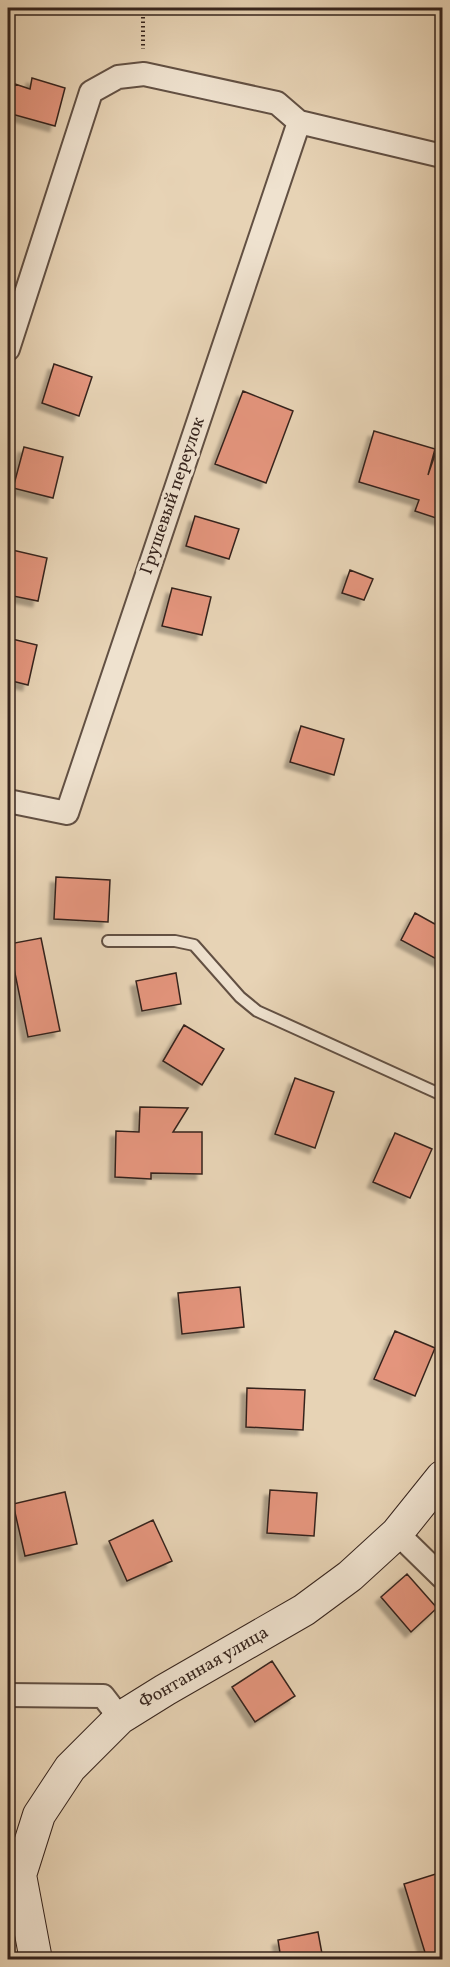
<svg xmlns="http://www.w3.org/2000/svg" width="450" height="1967" viewBox="0 0 450 1967" font-family="Vollkorn,serif">
<style>
.building{fill:#e4957d;stroke:#36241d;stroke-width:1.5;filter:url(#shadow)}
.lines{fill:none;stroke-linecap:round;stroke-linejoin:round}
.lane-casing{stroke:#625043;stroke-width:14}
.street-casing{stroke:#625043;stroke-width:26}
.secondary-casing{stroke:#36241d;stroke-width:34}
.path{stroke:#36241d;stroke-width:4;stroke-dasharray:1.5 3;stroke-linecap:butt}
.lane{stroke:#efe2cf;stroke-width:10}
.street{stroke:#efe2cf;stroke-width:22}
.secondary{stroke:#efe2cf;stroke-width:32}
.labels{text-anchor:middle;dominant-baseline:central;stroke-width:6;stroke-linejoin:round;paint-order:stroke}
.street-label{font-size:18px;fill:#36241d;stroke:#efe2cf}
</style>
<defs>
<filter id="shadow"><feDropShadow dx="-5.5" dy="5.5" stdDeviation="1.5" flood-color="#0004"/></filter>
</defs>
<rect width="100%" height="100%" fill="#e7d3b5"/>
<filter id="stains"><feTurbulence type="fractalNoise" baseFrequency=".00333" numOctaves="4"/><feColorMatrix values="0 0 0 0 .2 0 0 0 0 .09 0 0 0 0 .02 0 0 0 .5 -.17"/></filter>
<radialGradient id="worn" r=".72"><stop offset=".6" stop-color="#630" stop-opacity="0"/><stop offset="1" stop-color="#630" stop-opacity=".3"/></radialGradient>
<!-- building -->
<path class="building" d="M32,78L65,88L55,126L8,113L15,84L30,89Z
M54,364L92,377L79,416L42,403Z
M243,391L293,411L266,483L215,464Z
M374,431L435,449L428,475L439,443H442V520L415,511L419,500L359,482Z
M24,447L63,457L53,498L13,488Z
M195,516L239,529L229,559L186,546Z
M8,549L47,558L38,601L8,595Z
M350,570L373,579L364,600L342,593Z
M172,588L211,597L202,635L162,626Z
M8,638L37,645L28,685L8,680Z
M301,726L344,739L334,775L290,762Z
M56,877L110,880L108,922L54,919Z
M415,913L442,928V962L401,940Z
M41,938L60,1031L28,1037L9,944Z
M176,973L181,1004L142,1011L136,981Z
M184,1025L224,1049L202,1085L163,1061Z
M295,1078L334,1092L315,1148L275,1134Z
M140,1107L188,1108L173,1132H202V1174L151,1173V1179L115,1177L116,1131L139,1132Z
M395,1133L432,1149L410,1198L373,1182Z
M240,1287L244,1327L182,1334L178,1293Z
M395,1331L435,1348L415,1396L374,1379Z
M247,1388L305,1390L303,1430L246,1427Z
M270,1490L317,1493L314,1536L267,1533Z
M65,1492L77,1544L25,1556L13,1504Z
M153,1520L172,1561L127,1581L109,1541Z
M407,1574L437,1608L411,1632L381,1597Z
M272,1661L295,1696L255,1722L232,1687Z
M442,1872V1959H427L404,1884Z
M318,1932L323,1959H281L278,1940Z"/>
<g class="lines">
<!-- lane casing -->
<g class="lane-casing">
<path id="lane" d="M108,941H175L194,945L240,997L257,1011L442,1095"/>
</g>
<!-- street casing -->
<g class="street-casing">
<path id="street" d="M8,349L91,92L118,77L144,74L277,103L299,122L442,156
M8,801L67,813L299,122
M397,1533L442,1577
M8,1695L103,1696L120,1718"/>
</g>
<!-- secondary casing -->
<g class="secondary-casing">
<path id="secondary" d="M36,1960L20,1875L39,1815L70,1768L120,1718L165,1690L304,1610L350,1576L397,1533L442,1477"/>
</g>
<!-- path -->
<path class="path" d="M143,8V49"/>
<!-- lane -->
<use href="#lane" class="lane"/>
<!-- street -->
<use href="#street" class="street"/>
<!-- secondary -->
<use href="#secondary" class="secondary"/>
</g>
<g class="labels">
<!-- street labels -->
<g class="street-label">
<text transform="translate(173 496) rotate(-71)">Грушевый переулок</text>
<text transform="translate(204 1668) rotate(-30)">Фонтанная улица</text>
</g>
</g>
<!-- margin -->
<rect width="450" height="1967" fill="none" stroke="#e7d3b5" stroke-width="30"/>
<rect x="9" y="9" width="432" height="1949" fill="none" stroke="#36241d" stroke-width="3"/>
<rect x="15" y="15" width="420" height="1937" fill="none" stroke="#36241d" stroke-width="1.5"/>
<rect width="100%" height="100%" filter="url(#stains)"/>
<rect width="100%" height="100%" fill="url(#worn)"/>
</svg>
